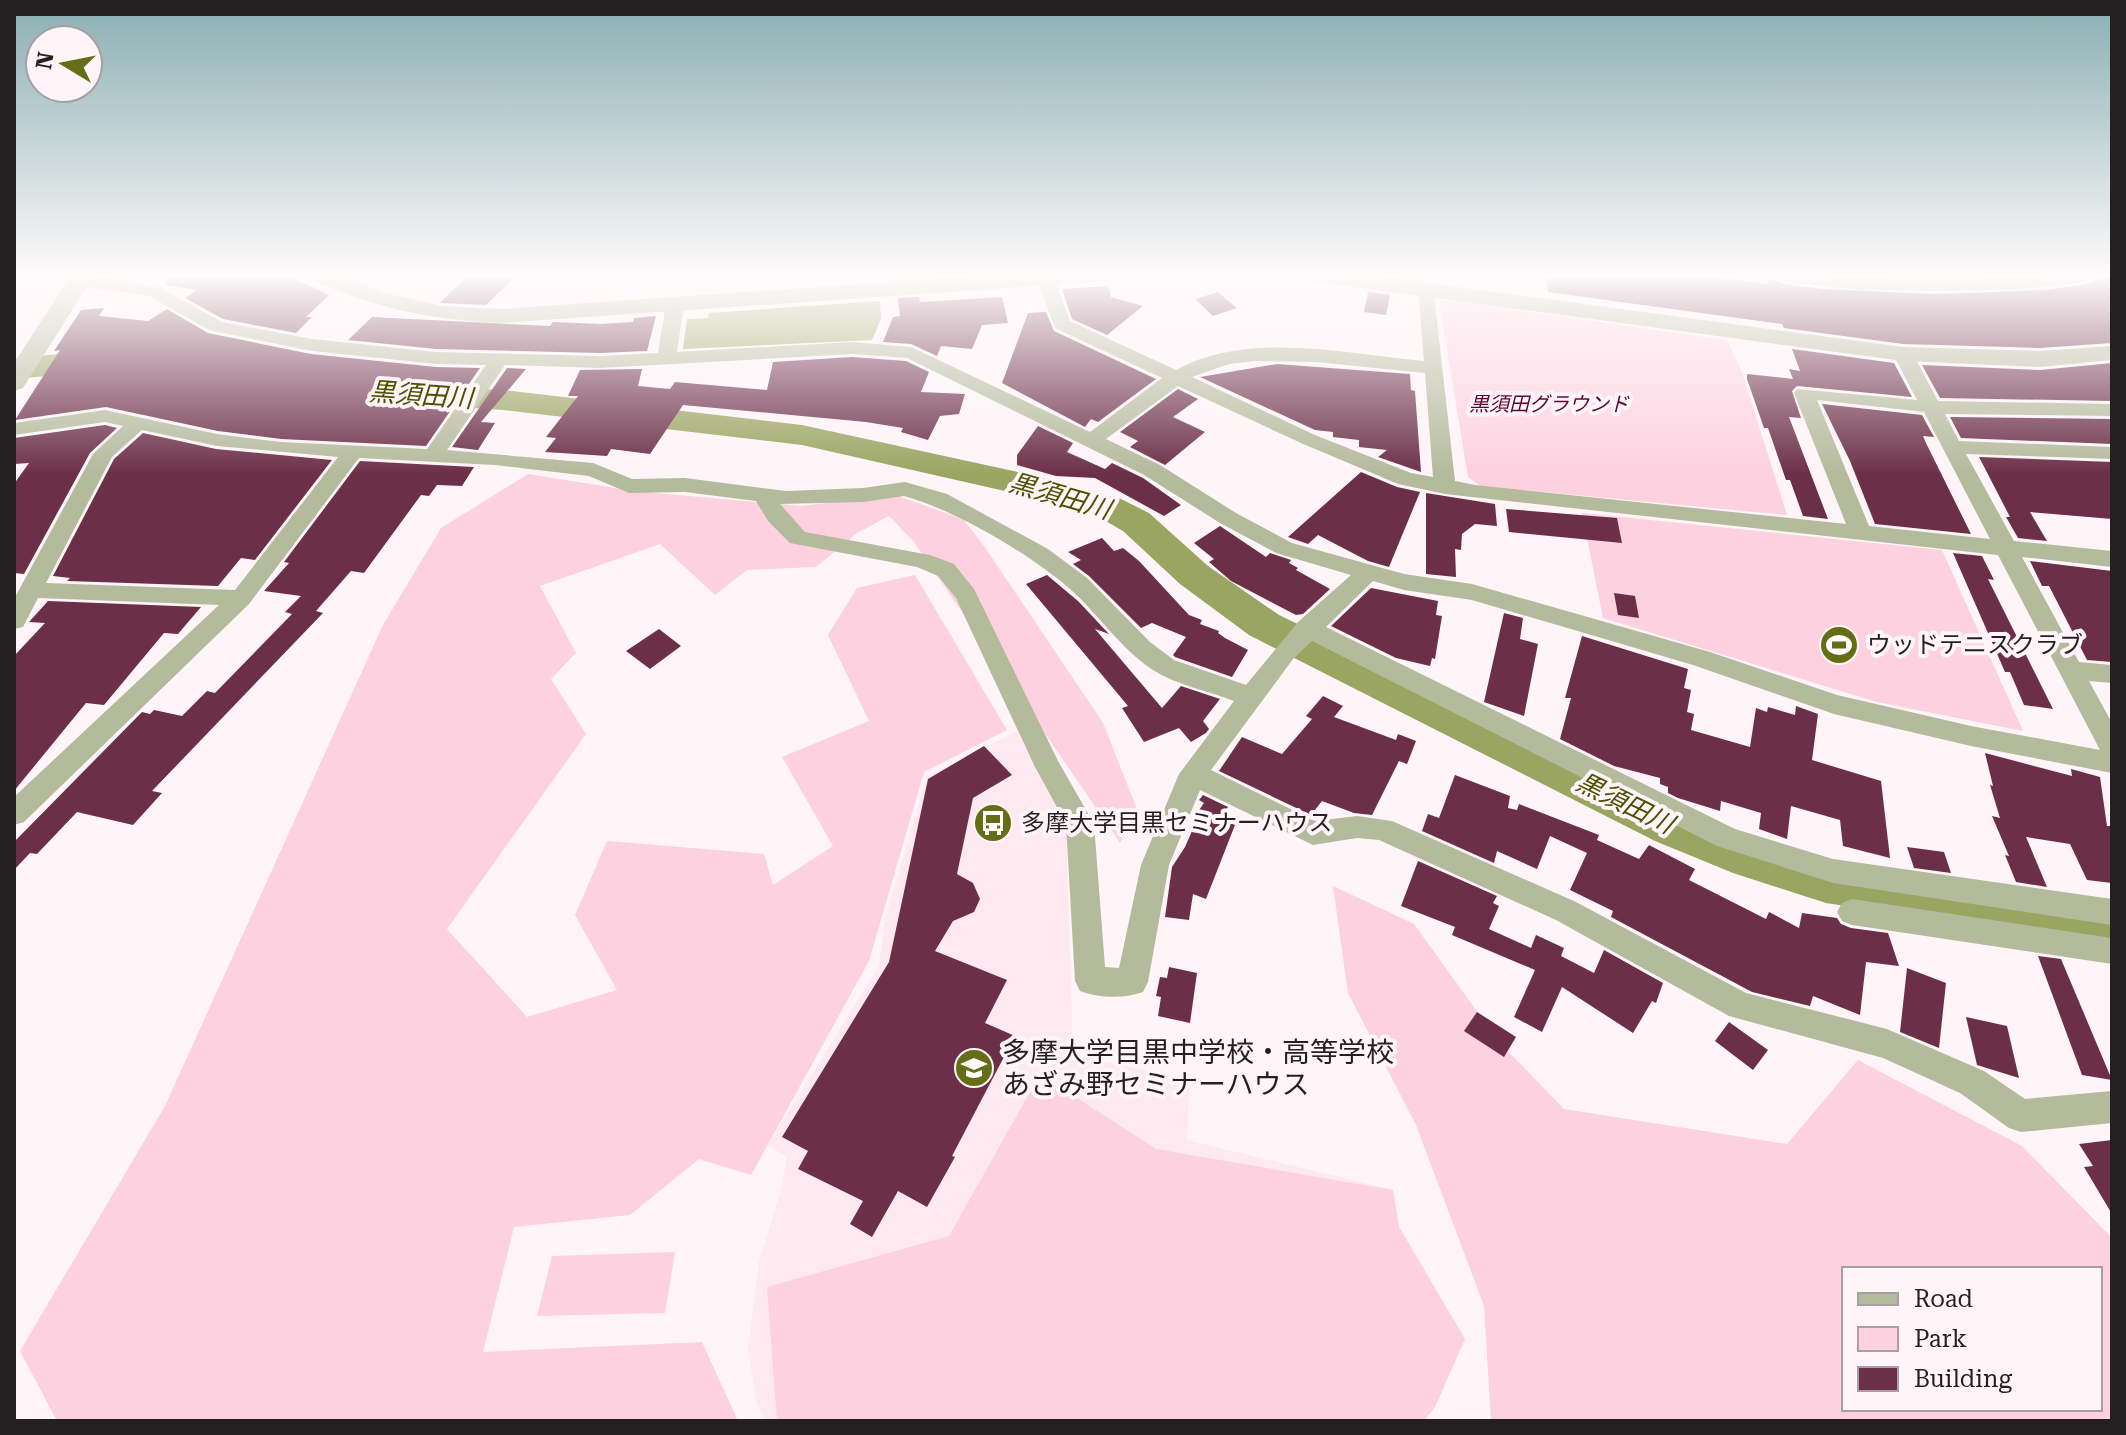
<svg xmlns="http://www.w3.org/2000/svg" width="2126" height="1435" viewBox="0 0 2126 1435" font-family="'Roboto Serif','Noto Sans JP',serif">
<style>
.built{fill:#ffe9f0}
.green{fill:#fdd1e0;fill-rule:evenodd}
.water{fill:#9aa562}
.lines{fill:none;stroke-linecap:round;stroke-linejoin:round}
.river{fill:#9aa562;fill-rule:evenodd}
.building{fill:#6b2f48}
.minor{fill:#b4ba9c;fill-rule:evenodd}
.tertiary{fill:#b4ba9c;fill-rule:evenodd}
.labels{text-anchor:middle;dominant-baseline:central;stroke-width:8;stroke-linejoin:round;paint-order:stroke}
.far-park-label{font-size:20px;font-style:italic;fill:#5b0633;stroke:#fff4f7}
.poi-label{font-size:24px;fill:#241f20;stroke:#fff4f7;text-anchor:start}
.water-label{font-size:26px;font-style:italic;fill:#4a5200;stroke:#fff4f7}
.near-poi-label{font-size:28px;fill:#241f20;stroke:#fff4f7;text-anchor:start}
</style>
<rect width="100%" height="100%" fill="#fff4f7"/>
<!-- built -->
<path class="built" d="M1017,731L1066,828L1073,1054L1190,1081L1187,1140L1393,1190L1399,1227L1465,1339L1424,1421H765L756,1400L748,1350L759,1262L782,1187L787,1157L768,1145L879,966L885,919L927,777Z"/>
<!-- green -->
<path class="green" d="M1439,301H1454L1727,340L1742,372L1787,515L1480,486L1468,477Z
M528,474L634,491L801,506L895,495L963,519L984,546L1103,723L1137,809L1120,843L914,542L889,516L857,533L816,567L747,570L715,595L660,544L540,586L576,653L551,679L586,734L447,929L527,1017L617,990L575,915L607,841L764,854L773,885L833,846L782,757L869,721L828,635L857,588L915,575L1007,730L924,772L869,961L751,1175L699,1159L630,1215L514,1227L483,1352L702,1342L738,1421H57L20,1351L165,1106L383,625L441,528Z
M1582,513L1942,550L2023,731L1877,702L1603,618Z
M1333,886L1414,924L1499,1042L1564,1109L1787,1144L1858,1060L2022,1146L2112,1238V1421H1491L1484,1306L1416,1125L1348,993ZM1844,1269H2100V1409H1844Z
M1040,1074L1156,1149L1393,1190L1399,1227L1465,1339L1435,1407L1424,1421H777L767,1287L949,1236Z
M675,1252L665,1313L537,1316L552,1256Z"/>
<!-- water -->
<path class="water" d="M880,301L881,319L872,340L683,349L687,319L708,318L709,313Z"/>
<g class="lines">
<!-- river -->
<path class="river" d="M85,351L123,355L127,362L123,369L14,379V359Z
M398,385L503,390L802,425L1036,476L1121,499L1149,513L1208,566L1279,615L1689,813L1759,841L1826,861L2112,904V948L1826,903L1733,873L1655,841L1249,635L1180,584L1123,531L1095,515L1031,497L802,445L503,410L386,402L381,395L386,388Z"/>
</g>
<!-- building -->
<path class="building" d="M167,274H285L329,295L306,317H312L296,333L223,319L185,298L197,290L166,285Z
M469,274H518L486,305L440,303Z
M1546,274H1690L1768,284L1766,278L1784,284L1823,289L1935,294L2046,290L2086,284L2112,274V343L2040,348L1903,344L1784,328L1782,324L1548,292Z
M1839,274H2031L1935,278Z
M1108,286L1111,297L1143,306L1107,335L1072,319L1062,289Z
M1218,292L1220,294L1237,308L1213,316L1195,299Z
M1368,292L1390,295L1386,315L1364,312Z
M919,297L920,302L1002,297L1008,323L982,325L972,349L941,346L937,356L911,344L883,342L893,317L900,316L898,298Z
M104,308L99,316L148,321L167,309L208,333L311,354L436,367L480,368L426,446L281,439L218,431L106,407L15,420L60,350L54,351L81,310Z
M1046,312L1054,331L1156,379L1098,422L1091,419L1085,427L1002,383L1028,313Z
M656,316L647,351L600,353L436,349L348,340L372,317L550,326L553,322L601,324L633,322L634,318Z
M1792,349L1894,363L1912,397L1797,386L1792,391L1801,418L1789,417L1828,519L1803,516L1790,480H1786L1768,428H1764L1747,379V374L1793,379L1789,369L1800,371Z
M852,357L906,361L929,372L921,392L965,394L959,414L940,416L928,440L901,432L903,428L866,422L683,405L650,454L611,449L607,456L545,452L556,438L546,437L578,396H568L580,370L642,369L638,386L670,389L675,382L767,390L773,362Z
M2112,363V401L1940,398L1922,365L2040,370Z
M1277,364L1410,374L1411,390L1415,391L1421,472L1378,457L1387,450L1359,447V440L1333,437V432L1315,430L1200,377Z
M507,368L526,369L481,422L495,423L478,450L452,447Z
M1178,389L1198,399L1173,417L1205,432L1165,465L1130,447L1138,441L1120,432Z
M1822,404L1922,415L1934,437L1923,436L1926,443L1971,534L1875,524L1850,461Z
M1950,417L2112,419V444L1961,438Z
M105,425L117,428L90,453L24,574L14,573V484L29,463L14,464V438Z
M1038,426L1073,443L1067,452L1105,469L1112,463L1143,478L1181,505L1164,516L1095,478L1056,476L1017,465V455Z
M143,433L216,449L332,460L255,560L241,558L218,586L67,581L70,578L53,576L114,459Z
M1979,457L2112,462V519L2030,512L2047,541L2018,538L2006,517H2010Z
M360,461L474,467L462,486L437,485L429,496L421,495L364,573L351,571L316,611L323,613L152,791L162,793L133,825L77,812L37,854L30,853L14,870V842L142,712L150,714L154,710L182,716L207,691L215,693L292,614L285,612L301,596L264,591L289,563L284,562Z
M1361,472L1397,487L1420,492L1389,567L1368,561L1318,535L1308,544L1288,537Z
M1426,493L1495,504L1497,526L1475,524L1462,534L1461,550L1455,549L1456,577L1426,574Z
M1506,509L1617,518L1622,543L1509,532Z
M1220,526L1266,557L1270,553L1291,560L1289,563L1298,568L1296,570L1330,589L1303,614L1296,615L1231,581L1209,562L1214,559L1194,543Z
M1102,538L1114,551L1123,548L1139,561L1189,615L1202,620L1200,624L1219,631L1218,633L1225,638L1248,650L1232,677L1175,657L1173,655L1186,637L1152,623L1141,628L1089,576L1073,564L1081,560L1068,552Z
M1953,553L1982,556L1994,580L1988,579L2053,709L2024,705L2010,672H2005Z
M2030,561L2112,571V662L2087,660L2049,586H2042Z
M1047,575L1078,601L1109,634L1095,629L1162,708L1181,686L1220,699L1203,721L1209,729L1206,733L1191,742L1179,728L1144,742L1122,708L1128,706L1026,584Z
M1371,588L1438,601L1436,615L1442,616L1435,659L1432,658L1430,666L1396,658L1331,626Z
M1614,593L1635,596L1639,618L1618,615Z
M48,601L201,607L178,634L164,633L104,705L86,703L14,791V656L45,623L29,622Z
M1504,613L1523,618L1520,639L1538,644L1524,716L1484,702Z
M659,629L681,646L650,669L626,651Z
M1582,636L1688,669L1684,688L1691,690L1687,712L1694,714L1691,730L1750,747L1756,708L1767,712L1768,707L1795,715L1796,706L1818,714L1812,760L1881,781L1890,858L1843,846L1840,820L1791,806L1787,839L1759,829L1761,813L1721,801L1720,811L1678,798L1668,793V787L1660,784V778L1614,766L1560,739L1571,698H1565Z
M1323,696L1343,706L1334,717L1396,740L1398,734L1416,741L1407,764L1399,761L1372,815L1354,813L1322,801L1311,815L1219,771L1242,737L1282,754L1312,719L1306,716Z
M984,746L1012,775L973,798L957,874L973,883L980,899L974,912L953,921L935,951L1007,980L985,1023L1015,1036L952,1156L955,1157L927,1207L898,1191L872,1237L850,1224L863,1201L798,1169L808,1151L782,1137L889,962L928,779Z
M1985,753L2072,776L2071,769L2100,777L2107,826H2112V883L2087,880L2070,844L2026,837L2047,887L2016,882L2005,855L2009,856L1992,816L2000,818L1990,785L1993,786Z
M1455,775L1510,796L1508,808L1517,810L1519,804L1599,835L1597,840L1639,859L1649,845L1695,869L1689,880L1766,919L1769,912L1799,928L1802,913L1837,918L1841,924L1851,928L1888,933L1899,966L1866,962L1860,1015L1813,996L1810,1006L1752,992L1611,917L1613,911L1570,890L1587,853L1550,836L1537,869L1497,851L1494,863L1422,831L1428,814L1439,818Z
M1203,795L1228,807L1220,819L1235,825L1206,899L1193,894L1189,920L1165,917L1172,867L1185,847L1196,822L1192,820L1204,803L1199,800Z
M1907,847L1944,852L1951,873L1914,868Z
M1418,861L1497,896L1493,903L1499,906L1489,929L1531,948L1536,935L1564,948L1561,956L1594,973L1604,950L1663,983L1656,1003L1652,1001L1633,1033L1562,987L1542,1032L1514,1017L1535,970L1452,935L1455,927L1401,906Z
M2038,956L2061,959L2112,1080L2082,1075Z
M1169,967L1197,973L1190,1023L1158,1016L1161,997L1156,996L1160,977L1167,978Z
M1907,968L1946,983L1939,1048L1900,1032Z
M1477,1012L1516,1037L1504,1057L1464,1031Z
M1966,1017L2007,1026L2019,1078L1977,1065Z
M1729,1022L1768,1050L1753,1070L1715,1041Z
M2112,1140V1214L2084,1167L2093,1166L2079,1144Z"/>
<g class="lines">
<!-- minor -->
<path class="minor" d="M890,274H908L918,288L909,293L903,292Z
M1038,274H1052L1054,277L1070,321L1176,370C1249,330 1346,354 1424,361L1418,289L1427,284L1433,285L1455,481L1475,485L1846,524L1794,393L1797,389L1917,400L1893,354L1903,348L1913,354L1938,401L2112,404V416L1945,414L1959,441L2112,447V459L1966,454L2014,541L2112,551V567L2022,557L2079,662L2112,665V683L2089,681L2112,723V773L1971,746L1834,714L1693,665L1472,600L1404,590L1373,581L1326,627L1735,829L1833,859L2112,899V925L1833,883L1717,846L1312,641L1293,659L1211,770L1315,821L1357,816L1392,821L1576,902L1746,993L1887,1029L1984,1071L2025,1099L2112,1091V1123L2021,1132L2009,1128L1960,1093L1883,1058L1729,1016L1556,920L1379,840L1357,838L1313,845L1200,790L1169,865L1148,982L1143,992C1125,999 1098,998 1080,991L1075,981L1066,824L1035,767L956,598L938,576L917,567L790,543L768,521L756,501L685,492L629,493L589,476L495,465L359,458L249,604L24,822L14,825V797L219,605L38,598L23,627L14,629V599L93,454L123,426L105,422L14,435V423L105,410L217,434L281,442L427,449L486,365L436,364L312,351L209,330L149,296L73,285L70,281L73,277L109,278L160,288L222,322L312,339L436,352L600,356L658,353L666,304L675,299L684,304L677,352L852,342L911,347L1090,432L1162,378L1055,328L1036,277ZM852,354L907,358L1144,475L1220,523L1276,553L1351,575L1298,622L1246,685L1174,660L1150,642L1087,578L1048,549L947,494L905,482L863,488L786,491L685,478L632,479L593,463L447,450L505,365L600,368ZM1256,361L1316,362L1425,373L1433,477L1411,473L1315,435L1192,377L1229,364ZM1178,386L1301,443L1398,484L1445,494L1998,555L2100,750L1971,726L1837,695L1710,652L1472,584L1404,574L1292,543L1236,513L1160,465L1106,439ZM1817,400L1924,412L1990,539L1869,526ZM142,430L217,446L338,457L235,590L46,583L112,457ZM904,496C957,511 1028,553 1070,589C1099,615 1121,649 1153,670C1176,685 1209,691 1234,701L1179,774L1141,865L1119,968L1105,967L1094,824L1058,761L974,589L954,564L930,555L805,532L780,504L863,502Z
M1764,274L1935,281L2106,274C2082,297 1787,296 1764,274Z
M1852,899L2112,938V964L1852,925L1842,921L1837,912L1842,903Z"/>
<!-- tertiary -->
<path class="tertiary" d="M72,274H95L23,388L14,391V363Z
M307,274H338L385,293L441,306L501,309L1006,274H1119L1116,279L1108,281L501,323C424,319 380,309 310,279Z
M1299,274H1362L1903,347L2040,351L2112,346V360L2040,367L1903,361L1310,281L1302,279Z"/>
</g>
<!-- sky -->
<linearGradient id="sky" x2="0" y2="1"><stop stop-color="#89aeb2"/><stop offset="0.58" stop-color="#fffafb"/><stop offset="1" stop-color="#fffafb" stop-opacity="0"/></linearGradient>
<rect width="2126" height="475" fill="url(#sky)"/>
<!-- icons -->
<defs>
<g id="stadium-disc" transform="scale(2)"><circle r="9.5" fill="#646e16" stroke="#fff4f7"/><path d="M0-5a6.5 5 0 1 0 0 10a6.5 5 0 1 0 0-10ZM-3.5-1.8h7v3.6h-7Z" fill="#fff"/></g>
<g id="bus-disc" transform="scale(2)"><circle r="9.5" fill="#646e16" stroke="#fff4f7"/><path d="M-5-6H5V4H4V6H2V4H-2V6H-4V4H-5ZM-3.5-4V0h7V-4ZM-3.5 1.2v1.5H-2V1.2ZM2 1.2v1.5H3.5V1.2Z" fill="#fff"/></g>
<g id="school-disc" transform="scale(2)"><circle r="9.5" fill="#646e16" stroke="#fff4f7"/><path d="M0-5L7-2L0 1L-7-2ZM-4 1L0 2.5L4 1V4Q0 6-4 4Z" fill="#fff"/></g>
</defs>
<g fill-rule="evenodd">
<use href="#stadium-disc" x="1839" y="645"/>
<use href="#bus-disc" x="993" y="823"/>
<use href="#school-disc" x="974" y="1068"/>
</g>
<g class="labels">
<!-- far-park labels -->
<g class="far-park-label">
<text x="1549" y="404">黒須田グラウンド</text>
</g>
<!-- poi labels -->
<g class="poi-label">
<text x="1867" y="645">ウッドテニスクラブ</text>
<text x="1021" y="823">多摩大学目黒セミナーハウス</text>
</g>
<!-- water labels -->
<g class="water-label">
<text transform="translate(421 395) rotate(4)">黒須田川</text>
<text transform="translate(1060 496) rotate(16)">黒須田川</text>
<text transform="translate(1625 803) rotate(26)">黒須田川</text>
</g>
<!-- near-poi labels -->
<g class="near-poi-label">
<text x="1002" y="1052">多摩大学目黒中学校・高等学校<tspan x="1002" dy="32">あざみ野セミナーハウス</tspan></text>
</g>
</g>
<!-- border -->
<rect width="2126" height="1435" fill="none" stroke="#241f20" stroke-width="32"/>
<!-- legend -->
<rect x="1842" y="1267" width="260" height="144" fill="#fff4f7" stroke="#a79fa1" stroke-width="2"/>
<rect x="1858" y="1293" width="40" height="12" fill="#b4ba9c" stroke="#a79fa1" stroke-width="2"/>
<text x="1914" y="1307" font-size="24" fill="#241f20">Road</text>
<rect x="1858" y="1327" width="40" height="24" fill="#fdd1e0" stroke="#a79fa1" stroke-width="2"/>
<text x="1914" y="1347" font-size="24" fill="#241f20">Park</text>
<rect x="1858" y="1367" width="40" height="24" fill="#6b2f48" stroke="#a79fa1" stroke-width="2"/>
<text x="1914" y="1387" font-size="24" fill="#241f20">Building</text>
<!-- north arrow -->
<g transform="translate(64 64) rotate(280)"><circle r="38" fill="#fff4f7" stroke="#a79fa1" stroke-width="2"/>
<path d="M0-6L14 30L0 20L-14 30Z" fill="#646e16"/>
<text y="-12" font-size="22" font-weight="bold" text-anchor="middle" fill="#241f20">N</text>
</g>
</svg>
